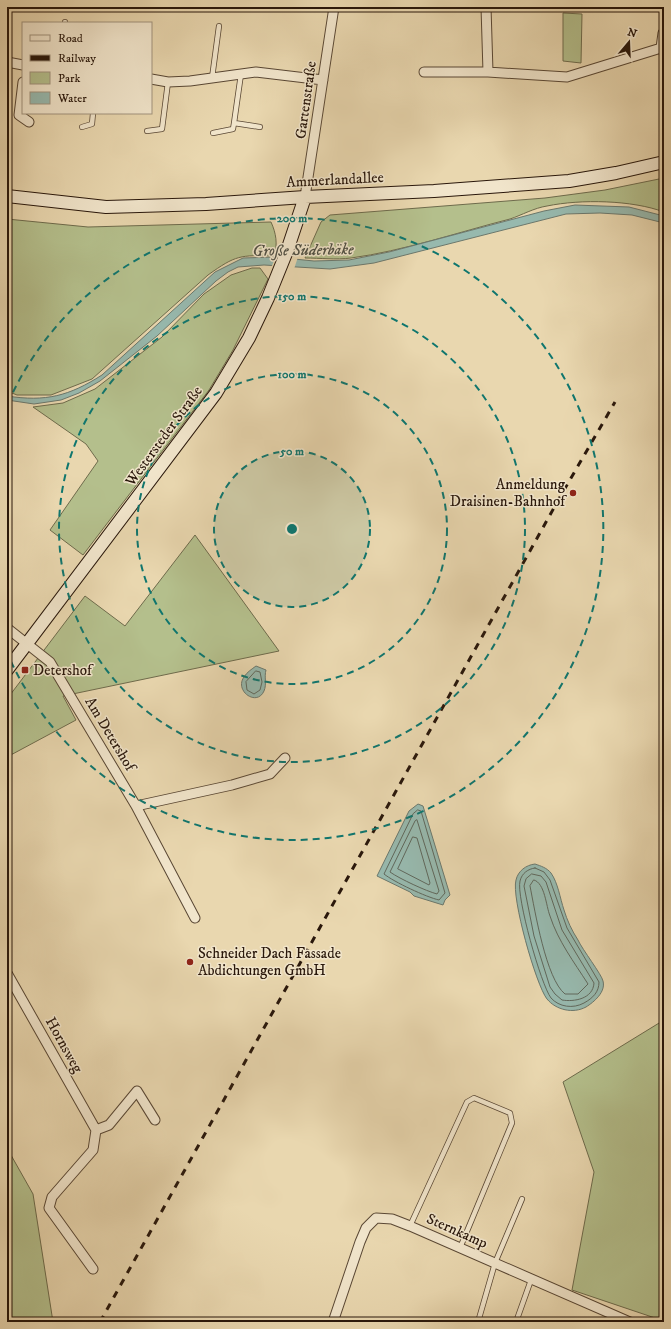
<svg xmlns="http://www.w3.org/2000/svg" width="671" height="1329" viewBox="0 0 671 1329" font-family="'IM FELL DW Pica',serif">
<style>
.green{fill:#b4bf8c;stroke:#6e6b4c}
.water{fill:#97b9ae;stroke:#6b786d}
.pier{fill:#e9d7af}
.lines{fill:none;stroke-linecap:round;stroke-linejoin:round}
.shore{stroke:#60685c;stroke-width:1}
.lane-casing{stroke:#594734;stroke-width:6}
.street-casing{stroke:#594734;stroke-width:11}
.secondary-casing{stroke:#29170b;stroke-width:14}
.lane{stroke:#f1e5cb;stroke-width:4.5}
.street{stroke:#f1e5cb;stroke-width:9}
.secondary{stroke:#f1e5cb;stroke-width:12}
.rail{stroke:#29170b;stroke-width:3;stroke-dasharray:7 7;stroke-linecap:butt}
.ring{fill:none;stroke:#0f766e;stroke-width:2;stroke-dasharray:7 5}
.poi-dot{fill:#8f2418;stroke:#f1e5cb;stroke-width:1.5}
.labels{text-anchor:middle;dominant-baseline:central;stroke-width:3;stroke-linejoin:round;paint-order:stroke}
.street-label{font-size:15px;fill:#29170b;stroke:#f1e5cb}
.poi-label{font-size:15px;fill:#29170b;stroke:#f1e5cb;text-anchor:start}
.water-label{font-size:16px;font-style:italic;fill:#505044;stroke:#f1e5cb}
.centre{fill:#0f766e;stroke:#f1e5cb;stroke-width:2}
.ring-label{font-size:12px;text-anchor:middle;font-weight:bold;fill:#0f766e;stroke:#f1e5cb;stroke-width:3;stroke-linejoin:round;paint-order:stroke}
</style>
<rect width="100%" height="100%" fill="#e9d7af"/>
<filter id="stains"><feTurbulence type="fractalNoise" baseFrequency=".005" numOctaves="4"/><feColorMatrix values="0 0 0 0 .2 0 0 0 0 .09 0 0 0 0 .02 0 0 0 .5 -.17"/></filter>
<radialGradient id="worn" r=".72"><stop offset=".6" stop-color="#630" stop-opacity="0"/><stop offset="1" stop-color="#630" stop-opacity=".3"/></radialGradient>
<!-- green -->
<path class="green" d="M563,13L582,14L581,63L563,61Z
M664,178V212C632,200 581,199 547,206C534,208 522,215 510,219C459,232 403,251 351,258C336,260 320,258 305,258L321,222L330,215L545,198L605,190Z
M7,219L88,227L271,222C276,233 278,244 274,256C240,255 236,255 208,275L92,379L51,395H17L7,391Z
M252,268H260L268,279L233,350L209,390L83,555L50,530L98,461L86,444L33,407L63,403L95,389L162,337L204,294L231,275Z
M195,535L279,651L63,696L76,720L7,757V699L85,596L125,626Z
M664,1020V1321L572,1290L594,1172L563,1082Z
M7,1148L33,1194L53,1322H7Z"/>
<!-- water -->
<path class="water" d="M575,205L629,207L664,216V223L632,215L600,213L566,214L374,263L330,269L264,265L238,267L228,272L216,281L157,336L100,381L79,393L61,400L34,404L7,400V396C46,402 69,396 102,375L215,272L243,258L274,257L314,261L349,260L389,252L544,211Z
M256,666L266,670C264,677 267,684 264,691C257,707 234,691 244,677C247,672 252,669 256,666Z
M418,804L423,806L450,895L445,900L443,905L414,896L410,892L377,876L409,811Z
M535,864C541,866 547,868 551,873C558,883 560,898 564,910C567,920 572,931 578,940C582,949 602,975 603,981C606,992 594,1002 586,1007C573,1014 556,1010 547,999C536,985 511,897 516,880C518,871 526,865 535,864Z"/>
<!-- pier -->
<path class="pier" d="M276,256L298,257L294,269L271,268Z"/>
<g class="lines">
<!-- shore -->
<path class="shore" d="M256,671L260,672L262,682L260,690L254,694L247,690L246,682Z
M418,810L421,811L445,893L439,900C426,897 394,882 384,874L413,814Z
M417,820L439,891L437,894C426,891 400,879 390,872L415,821Z
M413,837L417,838L430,883L429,885L398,869Z
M535,868L544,872L550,880L567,928L599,982C599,992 593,998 584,1003C573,1009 559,1007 551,998C541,985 516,896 520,881C522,873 528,869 535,868Z
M532,874L541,876L546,882L562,930L594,983C593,999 574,1002 562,1000L555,994L550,987L534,936L524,886L526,879Z
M534,880C545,883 546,906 550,916C558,941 574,962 588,984L578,994H565C546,979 535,911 530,886Z"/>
<!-- lane casing -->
<g class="lane-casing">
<path id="lane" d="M65,23V22
M241,74L234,123L260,127
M212,78L219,26
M82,127L92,124L93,113
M147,131L162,129L168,82
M213,133L233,129L234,123
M410,1226L467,1102L474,1098L510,1113L512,1123L460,1248
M478,1322L495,1263L522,1199
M516,1322L531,1280"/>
</g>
<!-- street casing -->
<g class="street-casing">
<path id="street" d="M486,7L488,72L567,77L661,48L663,33
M7,62L23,65
M424,72H488
M151,79L168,82L190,81L256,72L323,80
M23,82L19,115L29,122
M305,197L334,7
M7,628L50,662L136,806L195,918
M136,806L232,785L270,774L285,758
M7,973L96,1130L93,1150L52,1197L49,1208L93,1269
M96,1130L109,1125L137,1091L155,1120
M333,1322L360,1242L366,1228L376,1218L392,1219L410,1226L630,1322"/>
</g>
<!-- secondary casing -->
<g class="secondary-casing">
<path id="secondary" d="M7,196L106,207L206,204L305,197L434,191L569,181L616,173L664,162
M7,670L216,393L249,338L268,298L287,251L305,197"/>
</g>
<!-- lane -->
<use href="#lane" class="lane"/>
<!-- street -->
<use href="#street" class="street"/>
<!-- secondary -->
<use href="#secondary" class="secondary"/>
<!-- rail -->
<path class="rail" d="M100,1322L560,497L615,402"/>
</g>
<!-- distance rings -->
<circle cx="292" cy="529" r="78" fill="#0f766e" fill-opacity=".12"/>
<g class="ring">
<circle cx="292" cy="529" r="78"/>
<circle cx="292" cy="529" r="155"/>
<circle cx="292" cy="529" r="233"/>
<path d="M8 403A311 311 0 1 1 8 655"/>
</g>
<!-- markers -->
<g class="poi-dot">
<circle cx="573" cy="493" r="4"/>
<rect x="21" y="666" width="8" height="8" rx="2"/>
<circle cx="190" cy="962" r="4"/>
</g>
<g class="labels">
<!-- street labels -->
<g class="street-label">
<text transform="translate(306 100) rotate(-82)">Gartenstraße</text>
<text transform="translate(335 180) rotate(-3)">Ammerlandallee</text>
<text transform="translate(164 436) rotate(-54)">Westersteder Straße</text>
<text transform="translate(110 734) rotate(59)">Am Detershof</text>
<text transform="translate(64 1045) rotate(61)">Hornsweg</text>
<text transform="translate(457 1231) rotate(24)">Sternkamp</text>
</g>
<!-- poi labels -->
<g class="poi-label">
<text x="565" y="484" text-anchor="end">Anmeldung<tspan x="565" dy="17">Draisinen-Bahnhof</tspan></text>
<text x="33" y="670">Detershof</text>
<text x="198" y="953">Schneider Dach Fassade<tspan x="198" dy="17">Abdichtungen GmbH</tspan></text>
</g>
<!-- water labels -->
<g class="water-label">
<text transform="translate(303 250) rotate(-1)">Große Süderbäke</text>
</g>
</g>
<circle cx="292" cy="529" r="6" class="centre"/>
<g class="ring-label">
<text x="292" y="222">200 m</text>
<text x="292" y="300">150 m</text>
<text x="292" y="378">100 m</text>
<text x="292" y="455">50 m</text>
</g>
<!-- margin -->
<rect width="671" height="1329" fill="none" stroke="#e9d7af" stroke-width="24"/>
<rect x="8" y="8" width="655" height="1313" fill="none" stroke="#29170b" stroke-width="2"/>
<rect x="12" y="12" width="647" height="1305" fill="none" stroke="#29170b"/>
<!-- legend -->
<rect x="22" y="22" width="130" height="92" fill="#f1e5cb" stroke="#a1937e"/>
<rect x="30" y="35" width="20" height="6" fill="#f1e5cb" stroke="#a1937e"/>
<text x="58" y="42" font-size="12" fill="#29170b">Road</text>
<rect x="30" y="55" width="20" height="6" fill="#29170b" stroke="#a1937e"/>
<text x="58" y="62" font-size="12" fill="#29170b">Railway</text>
<rect x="30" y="72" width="20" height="12" fill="#b4bf8c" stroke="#a1937e"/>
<text x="58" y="82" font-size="12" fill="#29170b">Park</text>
<rect x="30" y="92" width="20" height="12" fill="#97b9ae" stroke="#a1937e"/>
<text x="58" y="102" font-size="12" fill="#29170b">Water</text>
<!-- north arrow -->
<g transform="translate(629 42) rotate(19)" stroke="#f1e5cb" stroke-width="3" paint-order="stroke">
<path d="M0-3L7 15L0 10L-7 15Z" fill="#29170b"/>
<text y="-6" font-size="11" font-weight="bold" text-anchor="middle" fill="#29170b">N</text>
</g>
<rect width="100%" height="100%" filter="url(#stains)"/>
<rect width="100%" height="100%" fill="url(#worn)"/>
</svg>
